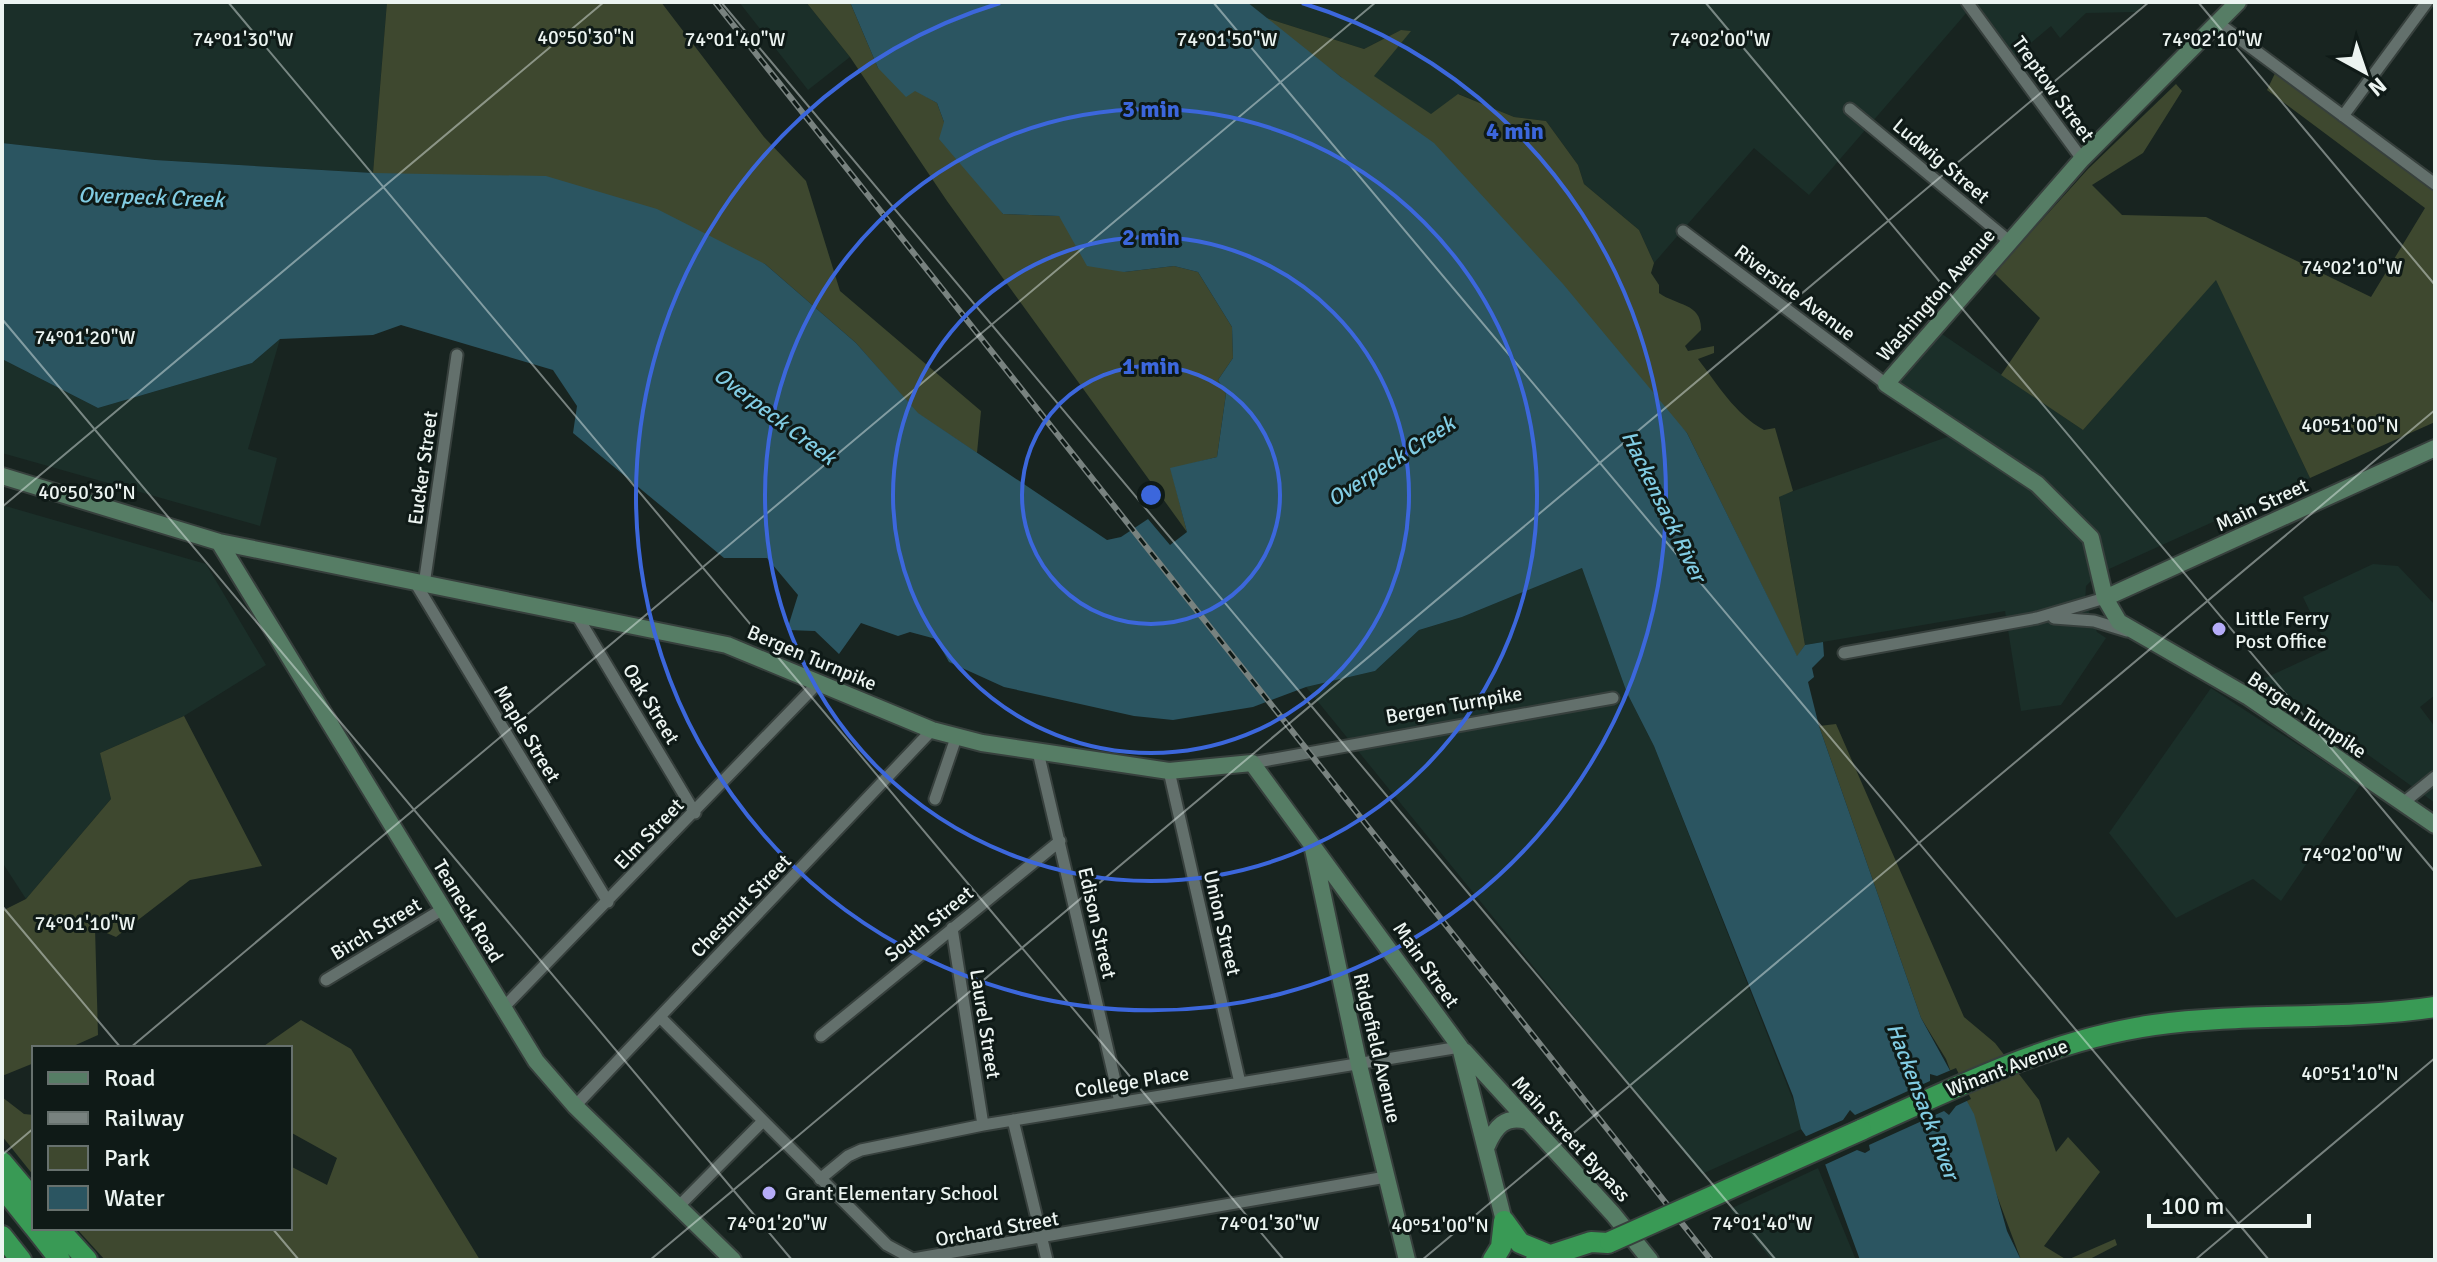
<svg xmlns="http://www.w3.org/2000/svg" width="2437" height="1262" viewBox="0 0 2437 1262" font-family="Signika,sans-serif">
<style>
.built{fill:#1b2f29}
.green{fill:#3e482f}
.water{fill:#2b5561}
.pier{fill:#182420}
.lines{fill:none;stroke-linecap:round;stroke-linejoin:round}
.street-casing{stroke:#37403d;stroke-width:15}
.secondary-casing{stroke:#37403d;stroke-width:20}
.highway-casing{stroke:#37403d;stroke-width:24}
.street{stroke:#63706c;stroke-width:11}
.secondary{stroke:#567d65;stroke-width:16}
.highway{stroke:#399a55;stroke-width:20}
.rail-casing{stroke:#78827f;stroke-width:6}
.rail{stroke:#0f1a17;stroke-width:3;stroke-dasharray:9;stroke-linecap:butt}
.highway-bridge-casing{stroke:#37403d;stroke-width:24;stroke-linecap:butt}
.highway-bridge{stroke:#399a55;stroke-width:20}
.ticks{fill:none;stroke:#ecf4f1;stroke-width:2;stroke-opacity:0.45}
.ring{fill:none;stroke:#3c67dc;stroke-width:4}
.poi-dot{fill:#b5acf8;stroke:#0f1a17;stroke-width:3}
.labels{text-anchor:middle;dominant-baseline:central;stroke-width:6;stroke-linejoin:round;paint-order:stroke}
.street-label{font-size:20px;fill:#ecf4f1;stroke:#0f1a17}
.poi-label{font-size:20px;fill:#ecf4f1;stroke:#0f1a17;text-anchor:start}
.water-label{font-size:22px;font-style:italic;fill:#81cce3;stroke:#0f1a17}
.ticks-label{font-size:20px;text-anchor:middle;fill:#ecf4f1;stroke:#0f1a17;stroke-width:6;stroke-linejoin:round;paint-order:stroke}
.centre{fill:#3c67dc;stroke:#0f1a17;stroke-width:4}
.ring-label{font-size:24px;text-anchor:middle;font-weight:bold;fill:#3c67dc;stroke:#0f1a17;stroke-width:6;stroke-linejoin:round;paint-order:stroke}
</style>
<rect width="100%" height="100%" fill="#182420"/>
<!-- built -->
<path class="built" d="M2,2H387L373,173L155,160L2,143Z
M739,2H806L850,57L808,90Z
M1247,2H2145L2136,12L2086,13L2060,38L2051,26L2007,63L1968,11L1809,195L1754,148L1654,263L1639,230L1584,184L1578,165L1546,121L1514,117L1459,94L1431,115L1373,76L1410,31L1401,30L1364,49L1260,16Z
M2216,279L2310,478L2098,574L2086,586L2085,602L2097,632L2106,638L2061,705L2021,711L2005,611L1805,645L1779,496L1950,436L1959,423L1900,383L1942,334L2083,430Z
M280,339L248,449L277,458L260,526L2,453V359L98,408L252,363Z
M2,505L206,564L266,665L184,716L100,753L111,799L26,899L2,862Z
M2373,564L2398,566L2435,605V695L2420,707L2435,727V803L2263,679L2328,649L2303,597Z
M1582,568L1627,693L1654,746L1804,1128L1702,1174L1306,687L1375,671L1419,630L1462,617Z
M2211,688L2360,785L2281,901L2253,879L2176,918L2109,833Z
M1818,1168L1856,1260H1772L1730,1209Z"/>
<!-- green -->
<path class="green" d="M387,2H661L764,137L806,181L840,291L981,411L977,453L917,413L856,343L765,264L373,173Z
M806,2H850L878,68L937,103L944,122L1003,214L1059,216L1124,272L1174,266L1198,272L1232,327L1233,358L1218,380L1226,394L1217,457L1171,469L1187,532L947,201L850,57Z
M1260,16L1364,49L1401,30L1411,31L1374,76L1431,114L1458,94L1514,117L1546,121L1578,165L1584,184L1639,230L1654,263L1651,273L1659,285V293C1677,306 1702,303 1701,330L1685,346L1688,351L1714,346V353L1698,359C1718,385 1735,414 1764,430L1775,428L1793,491L1779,497L1805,645L1797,657L1687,433L1341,77Z
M2278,67L2435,185V422L2310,478L2216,280L2083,430L2001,375L2040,318L1994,273L2088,169L2176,84L2182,91L2143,153L2092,185L2122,215L2206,217L2371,297L2425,208L2267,90Z
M184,716L262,866L190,880L116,937L95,928L98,1035L69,1048H34V1063L2,1076V911L26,899L111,799L100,753Z
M1836,724L1964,1017L1995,1043L2039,1100L2056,1152L2068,1137L2100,1172L2044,1246L2067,1260L2115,1239L2117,1245L2088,1260H2021L1946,1059L1921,1018L1819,726Z
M301,1020L351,1049L480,1260H105L76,1228H290V1166L327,1185L337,1158L290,1132V1048H261Z
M2,1097L24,1114L34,1115V1176L2,1136Z"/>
<!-- water -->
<path class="water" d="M850,2H1247L1341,77L1434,143L1563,284L1687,433L1797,656L1805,645L1823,642L1824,656L1812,668L1814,677L1808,682L1819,726L1921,1018L1974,1114L2007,1231L2021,1260H1860L1825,1164L1801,1129L1793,1096L1654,746L1627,693L1582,568L1462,617L1419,630L1375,671L1306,687L1253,707L1173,720L1134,716L1004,687L949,662L936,639L910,632L898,636L861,623L839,654L815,631L787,630L798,595L767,558H724L573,433L577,406L553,370L401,325L373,335L280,339L252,363L98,408L2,359V143L155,160L373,173L546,176L657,209L765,264L856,343L918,413L1107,540L1121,537L1148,519L1170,545L1187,532L1170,468L1217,457L1226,394L1218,380L1233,358L1232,327L1198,272L1174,266L1124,272L1087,266L1059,216L1003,214L939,139L944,122L937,103L915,91L906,97L878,68Z"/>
<!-- pier -->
<path class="pier" d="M1956,1068L1971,1099L1956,1106L1949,1115L1944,1111L1869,1145L1870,1150L1865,1153L1857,1150L1822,1166L1802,1138L1843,1120L1850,1110L1855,1115L1930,1081V1074L1937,1076Z"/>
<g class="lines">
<!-- street casing -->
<g class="street-casing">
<path id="street" d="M1967,2L2082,159
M2218,23L2435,184
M1850,109L2009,241
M2343,116L2427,2
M1683,231L1886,384
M416,584L608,902
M424,585L457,355
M576,614L695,813
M2054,618L2094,621L2127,631
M1844,653L2037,618L2105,598
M1038,752L1120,1102
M1252,763L1613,698
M1169,771L1240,1083
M935,799L957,735
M2403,803L2435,777
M952,928L983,1125
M326,980L443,909
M503,1008L818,683
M660,1017L887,1245L913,1259L1386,1177
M821,1036L1060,841
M575,1106L932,730
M1013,1120L1047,1260
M820,1179L848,1156L861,1150L983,1125L1460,1047
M678,1207L763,1121"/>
</g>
<!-- secondary casing -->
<g class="secondary-casing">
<path id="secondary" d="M2238,2L2082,159L1886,384L2037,484L2091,538L2105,598L2119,622L2247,696L2435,825
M2,476L219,542L727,645L932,730L982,743L1169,771L1252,763L1460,1047L1504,1221
M219,542L536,1061L575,1106L733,1260
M2105,598L2435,448
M1313,849L1359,1065L1407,1260
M1464,1051L1613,1214L1650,1260
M1487,1146C1495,1127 1505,1115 1527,1121"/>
</g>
<!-- highway casing -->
<g class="highway-casing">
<path id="highway" d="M1861,1130C1957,1087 2049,1040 2154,1025C2247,1012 2342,1021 2435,1007
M2,1162L34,1200
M2,1187L34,1227
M1504,1221L1520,1243L1552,1256
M35,1228L60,1260
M58,1228L87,1260
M2,1236L21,1260
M1493,1260L1501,1247L1504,1221
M1536,1260L1591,1242L1608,1243"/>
</g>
<!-- street -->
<use href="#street" class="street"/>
<!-- secondary -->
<use href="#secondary" class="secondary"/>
<!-- highway -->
<use href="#highway" class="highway"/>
<!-- rail casing -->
<g class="rail-casing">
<path id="rail" d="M715,2L1711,1260"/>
</g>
<!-- rail -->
<use href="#rail" class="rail"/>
<!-- highway-bridge casing -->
<g class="highway-bridge-casing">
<path id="highway-bridge" d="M1610,1242L1861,1130"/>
</g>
<!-- highway-bridge -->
<use href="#highway-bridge" class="highway-bridge"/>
</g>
<!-- ticks -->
<path class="ticks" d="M228,2L1284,1260M721,2L1776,1260M1213,2L2269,1260M1705,2L2435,872M2198,2L2435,285M2,319L792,1260M2,507L604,2M2,906L121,1048M130,1048L1376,2M2,1155L34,1128M272,1228L299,1260M650,1260L2149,2M1422,1260L2435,410M2195,1260L2435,1058"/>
<!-- distance rings -->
<g class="ring">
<circle cx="1151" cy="495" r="129"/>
<circle cx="1151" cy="495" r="258"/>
<circle cx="1151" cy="495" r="386"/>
<path d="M1302 3A515 515 0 1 1 1000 3"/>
</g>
<!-- markers -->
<g class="poi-dot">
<circle cx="2219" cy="629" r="8"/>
<circle cx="769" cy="1193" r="8"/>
</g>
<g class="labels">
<!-- street labels -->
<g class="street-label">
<text transform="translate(2053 89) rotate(54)">Treptow Street</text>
<text transform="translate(1941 161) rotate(40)">Ludwig Street</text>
<text transform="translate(1795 293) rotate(37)">Riverside Avenue</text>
<text transform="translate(1936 295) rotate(-49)">Washington Avenue</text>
<text transform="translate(423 468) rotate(-82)">Eucker Street</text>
<text transform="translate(2262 505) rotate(-25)">Main Street</text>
<text transform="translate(812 658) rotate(23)">Bergen Turnpike</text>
<text transform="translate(651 704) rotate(59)">Oak Street</text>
<text transform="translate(1454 705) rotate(-10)">Bergen Turnpike</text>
<text transform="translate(2307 715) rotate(34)">Bergen Turnpike</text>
<text transform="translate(527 734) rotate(59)">Maple Street</text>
<text transform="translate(649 834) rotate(-46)">Elm Street</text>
<text transform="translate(741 906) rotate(-46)">Chestnut Street</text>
<text transform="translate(468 911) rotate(59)">Teaneck Road</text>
<text transform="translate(1097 923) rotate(77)">Edison Street</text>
<text transform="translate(1222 923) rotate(77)">Union Street</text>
<text transform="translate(929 924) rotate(-39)">South Street</text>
<text transform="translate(376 929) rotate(-31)">Birch Street</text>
<text transform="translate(1426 965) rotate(55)">Main Street</text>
<text transform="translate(985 1024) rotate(81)">Laurel Street</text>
<text transform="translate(1377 1048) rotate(77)">Ridgefield Avenue</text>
<text transform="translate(2007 1068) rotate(-21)">Winant Avenue</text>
<text transform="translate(1132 1082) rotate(-9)">College Place</text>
<text transform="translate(1571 1139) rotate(47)">Main Street Bypass</text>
<text transform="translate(997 1229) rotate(-10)">Orchard Street</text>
</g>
<!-- poi labels -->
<g class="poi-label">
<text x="2235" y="618">Little Ferry<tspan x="2235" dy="23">Post Office</tspan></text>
<text x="785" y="1193">Grant Elementary School</text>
</g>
<!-- water labels -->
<g class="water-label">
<text transform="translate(151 197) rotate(2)">Overpeck Creek</text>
<text transform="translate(775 416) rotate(37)">Overpeck Creek</text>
<text transform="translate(1391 461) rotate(-33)">Overpeck Creek</text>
<text transform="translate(1664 506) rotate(64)">Hackensack River</text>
<text transform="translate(1923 1101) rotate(69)">Hackensack River</text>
</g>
</g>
<g class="ticks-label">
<text x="586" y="44">40°50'30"N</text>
<text x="2212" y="46">74°02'10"W</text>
<text x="243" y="46">74°01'30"W</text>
<text x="735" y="46">74°01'40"W</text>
<text x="1227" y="46">74°01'50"W</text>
<text x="1720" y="46">74°02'00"W</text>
<text x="2352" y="274">74°02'10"W</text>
<text x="85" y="344">74°01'20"W</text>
<text x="2350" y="432">40°51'00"N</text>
<text x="87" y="499">40°50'30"N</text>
<text x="2352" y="861">74°02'00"W</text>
<text x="85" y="930">74°01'10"W</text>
<text x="2350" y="1080">40°51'10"N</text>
<text x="777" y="1230">74°01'20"W</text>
<text x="1269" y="1230">74°01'30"W</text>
<text x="1762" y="1230">74°01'40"W</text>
<text x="1440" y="1232">40°51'00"N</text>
</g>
<circle cx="1151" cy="495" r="12" class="centre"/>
<g class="ring-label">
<text x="1151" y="117">3 min</text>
<text x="1515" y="139">4 min</text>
<text x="1151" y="245">2 min</text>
<text x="1151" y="374">1 min</text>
</g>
<!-- border -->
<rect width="2437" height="1262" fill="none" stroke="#ecf4f1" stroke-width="8"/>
<!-- legend -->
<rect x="32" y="1046" width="260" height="184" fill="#0f1a17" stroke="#67716e" stroke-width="2"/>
<rect x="48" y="1072" width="40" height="12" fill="#567d65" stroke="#67716e" stroke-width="2"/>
<text x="104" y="1086" font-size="24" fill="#ecf4f1">Road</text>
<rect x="48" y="1112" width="40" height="12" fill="#78827f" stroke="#67716e" stroke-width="2"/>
<text x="104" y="1126" font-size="24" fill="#ecf4f1">Railway</text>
<rect x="48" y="1146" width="40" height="24" fill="#3e482f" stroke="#67716e" stroke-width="2"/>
<text x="104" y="1166" font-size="24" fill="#ecf4f1">Park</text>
<rect x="48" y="1186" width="40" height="24" fill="#2b5561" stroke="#67716e" stroke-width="2"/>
<text x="104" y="1206" font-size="24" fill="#ecf4f1">Water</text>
<!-- north arrow -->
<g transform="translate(2365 72) rotate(140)" stroke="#0f1a17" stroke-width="6" paint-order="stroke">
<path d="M0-6L14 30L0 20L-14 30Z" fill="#ecf4f1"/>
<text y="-12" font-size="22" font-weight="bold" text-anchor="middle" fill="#ecf4f1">N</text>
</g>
<!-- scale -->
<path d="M2149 1214v12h160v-12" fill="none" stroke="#ecf4f1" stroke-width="4"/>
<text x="2161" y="1214" font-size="24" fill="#ecf4f1" stroke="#0f1a17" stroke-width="6" paint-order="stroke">100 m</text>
</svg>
